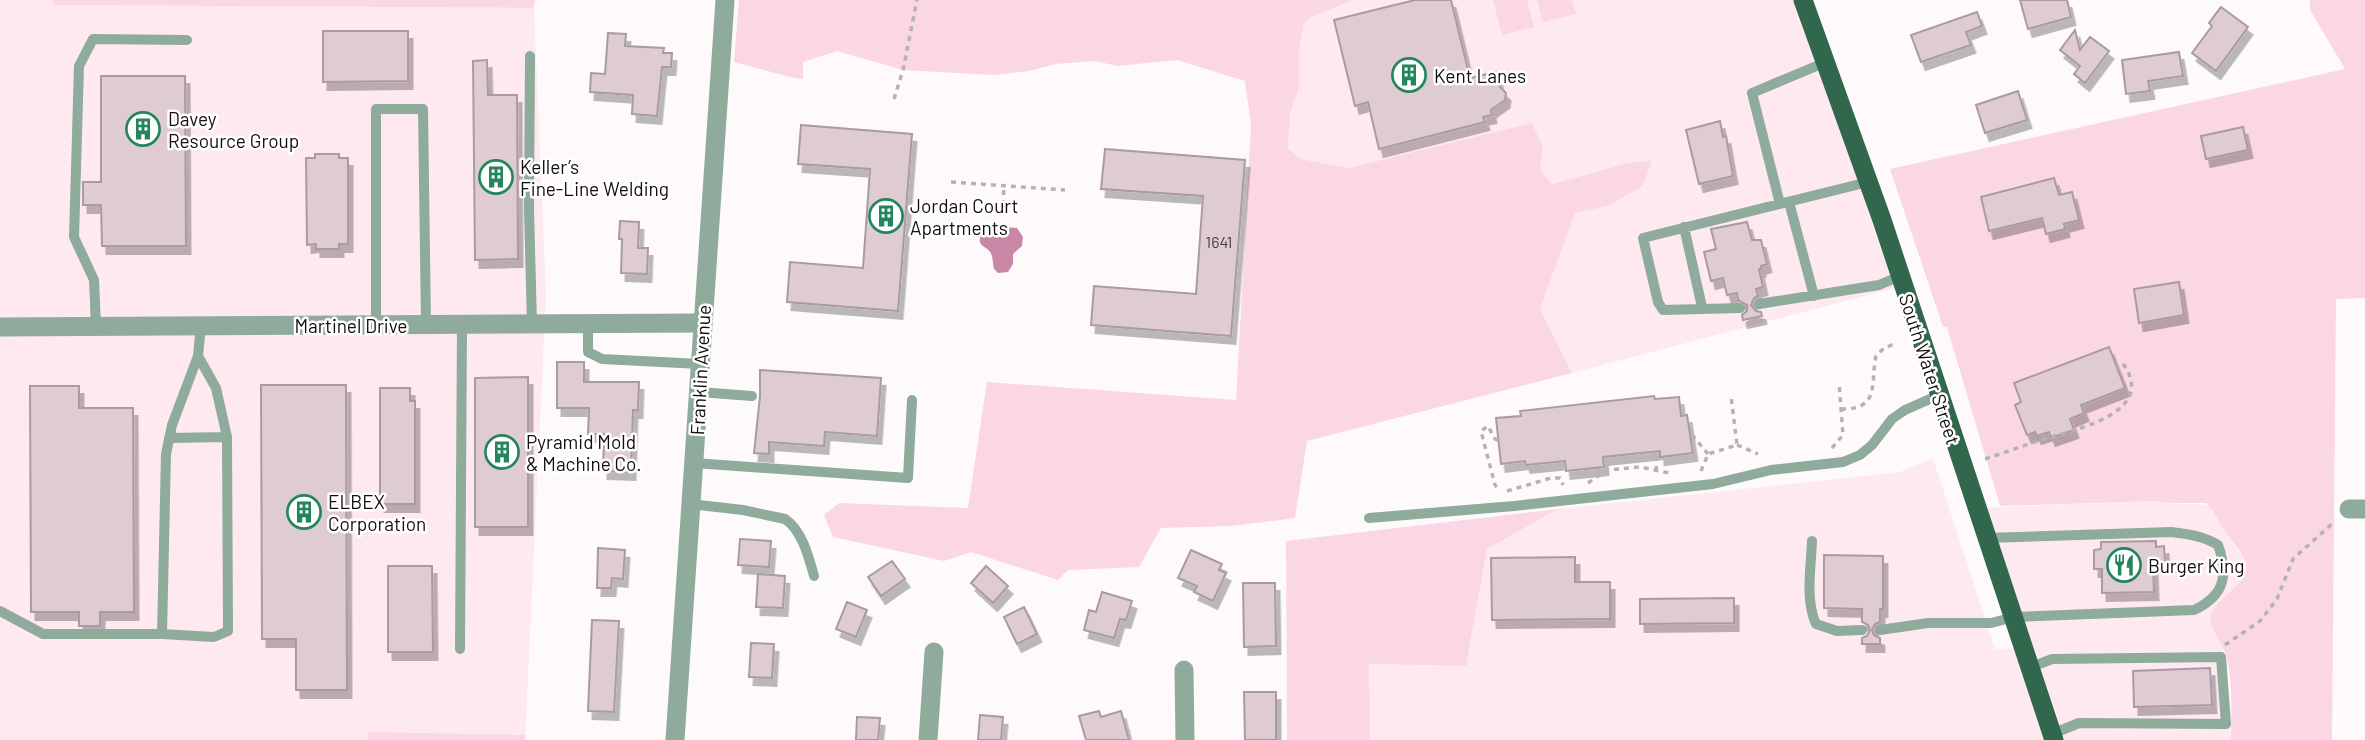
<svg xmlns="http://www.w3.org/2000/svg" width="2365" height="740" viewBox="0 0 2365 740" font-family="Barlow,sans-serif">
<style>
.built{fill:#ffe9f1}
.green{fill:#fbd7e6}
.water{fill:#c887a4}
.building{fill:#dfccd3;stroke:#ab9aa1;stroke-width:2;filter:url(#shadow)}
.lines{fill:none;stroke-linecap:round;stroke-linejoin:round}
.path{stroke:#b6b2b3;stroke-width:3.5;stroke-dasharray:5 5;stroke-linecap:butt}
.service{stroke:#8eab9b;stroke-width:10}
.minor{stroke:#8eab9b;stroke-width:19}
.tertiary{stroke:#8eab9b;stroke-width:19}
.primary{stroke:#31684d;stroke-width:19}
.labels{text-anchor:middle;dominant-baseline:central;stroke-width:5;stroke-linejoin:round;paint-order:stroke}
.number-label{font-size:16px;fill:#463d41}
.poi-label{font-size:19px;fill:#130d10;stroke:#fff;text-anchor:start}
.street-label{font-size:19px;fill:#130d10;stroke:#fff}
</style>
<defs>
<filter id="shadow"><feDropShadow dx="4.5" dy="8" stdDeviation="0" flood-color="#0004"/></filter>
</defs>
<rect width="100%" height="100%" fill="#fefafb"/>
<!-- built -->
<path class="built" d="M0,0H53V5L534,8L546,297L525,740H0Z
M1352,0H1803L1903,286L1572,373L1540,309L1575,212L1608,206L1643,186L1651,160L1628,163L1552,184L1540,169L1543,147L1532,123L1348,168L1301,159L1288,148L1290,114L1299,87V50L1304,23L1311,17Z
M1933,458L1995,649L2023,648L1976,508L2157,501L2167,503L2209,505L2236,549L2245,559L2246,570L2238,585L2215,607L2211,625L2222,642L2227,659L2231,740H1370L1369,664L1466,666L1487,549L1558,509L1900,472Z"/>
<!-- green -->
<path class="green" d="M53,0H535L534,8L53,5Z
M739,0H1353L1311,17L1304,23L1299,50V87L1290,114L1288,148L1301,159L1348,168L1532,123L1543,147L1540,169L1552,184L1628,163L1652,160L1643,186L1608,206L1575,213L1540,309L1572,373L1307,441L1295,518L1231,526L1161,528L1139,567L1068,570L1058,580L971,552L944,561L833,537L824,515L839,503L968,508L987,382L1236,400L1251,125L1245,81L1177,60L1117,66L1095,61L1056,64L1029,71L994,75L903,70L837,51L803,62V79L794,78L734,62Z
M1493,0H1527L1534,27L1502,35Z
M1537,0H1572L1576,14L1543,22Z
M2310,0H2365V298L2336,299L2332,740H2231C2231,713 2233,685 2227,658C2224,644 2214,635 2211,624C2205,599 2254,587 2245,561C2244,555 2228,537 2224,530C2218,521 2214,510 2206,503H2167L2157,501L2000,506L1947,327H1943L1890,169L2345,69L2310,10Z
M1558,509L1487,549L1466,666L1369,664L1370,740H1287L1286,541Z
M368,732L525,735V740H368Z"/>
<!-- water -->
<path class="water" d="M992,226L1017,228L1023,237L1022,246L1013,254V264L1008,272L998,273L994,269C993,265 993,261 992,256C989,244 973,249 983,230Z"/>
<!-- building -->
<path class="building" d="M1415,0H1451L1470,78L1496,72L1500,87L1506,93L1505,100L1491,110L1492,115L1483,117L1485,122L1379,149L1368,102L1355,106L1334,20Z
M2020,0H2067L2071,17L2028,29Z
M2221,7L2248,27L2216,71L2192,53L2212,26L2209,23Z
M1977,12L1982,26L1966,32L1971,45L1921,62L1911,35Z
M2075,30L2080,50L2090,37L2109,51L2085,83L2074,74L2080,66L2060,50Z
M323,31H408V81L323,82Z
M608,33L626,34L625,46L664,48L663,53H672L671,67H662L657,116L632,114L633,95L590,92L591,73L605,74Z
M2179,52L2183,76L2148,81L2150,91L2126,94L2122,60Z
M487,60L488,95H517L518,259L475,260L473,61Z
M101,76H185L186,246H102L101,205H83V182H101Z
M2018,91L2027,120L1985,133L1976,105Z
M1720,121L1723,137L1726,136L1733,176L1699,184L1686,130Z
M801,125L912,134L898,311L787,302L790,262L863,268L870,169L798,164Z
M2243,127L2248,150L2206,159L2201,136Z
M1105,149L1245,160L1231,336L1091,325L1094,286L1196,294L1203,196L1101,189Z
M315,154H339V158H348V244H339V249H316V244L307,245L306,158H315Z
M2054,178L2059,195L2072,192L2079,220L2064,224L2065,229L2046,234L2042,218L1989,231L1981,197Z
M620,221L639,222L638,248H648L647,274L621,273L622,239H619Z
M1747,222L1752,240H1761L1767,264L1761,266V269H1759L1763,287L1756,289L1758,296L1754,298L1751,305L1756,311L1761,312L1762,316L1743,320L1742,315L1747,311V305L1738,300L1737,293L1727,295L1723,278L1711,281L1704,252L1716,249L1711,229Z
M2179,282L2184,315L2139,323L2134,289Z
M2109,347L2125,388L2081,405L2084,413L2070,419L2074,430L2051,438L2049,432L2037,436L2035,432L2027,435L2015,405L2021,402L2014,383Z
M557,362H584V382H639L638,410H633L631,472L603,471L604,434H588L589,408H557Z
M760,370L881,378L877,436L825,432L824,446L769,442V454L754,453L760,396Z
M528,377V527H475V378Z
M261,385H346L347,690H296V639H262Z
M30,386H79V408H133L134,612H100V626H79V612H31Z
M380,388H410V401H415V504H380Z
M1654,396L1655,399L1679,397L1681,416L1687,415L1693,453L1660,457V451L1603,457L1604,467L1566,471L1565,461L1526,465L1525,461L1501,464L1496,418L1521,416L1520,411Z
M740,539L771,541L769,567L738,565Z
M2156,541V547L2164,546L2165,562H2153L2154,592L2102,593V569H2094V550L2101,549V542Z
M598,548L625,550L623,579L612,578L611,588H597Z
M1191,550L1222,564L1219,570L1226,573L1213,601L1194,592L1197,586L1178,578Z
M1824,555L1883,556V609H1880V622L1875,624L1872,630L1874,635L1880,638V644H1862V638L1867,636L1870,630L1868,625L1862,622V609L1824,608Z
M1575,557V582H1610V619L1492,620L1491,558Z
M892,561L905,579L881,596L868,577Z
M388,566H432L433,652H388Z
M986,566L1008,586L993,603L971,583Z
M758,574L785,576L783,608L756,607Z
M1243,583H1275L1276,646L1244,647Z
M1102,592L1132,601L1126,620L1120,619L1114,638L1084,630L1089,610L1096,612Z
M1734,598V623L1640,624V599Z
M847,602L867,610L856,637L836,629Z
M1024,607L1037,634L1017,644L1004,617Z
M592,620L619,621L614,712L588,711Z
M751,643L774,644L772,678L749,677Z
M2210,668L2212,705L2134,707L2133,671Z
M1244,692H1276V740H1245Z
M1099,711L1101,717L1121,711L1129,740H1086L1079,716Z
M980,715L1003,717L1001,740H978Z
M857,717L880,718L878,740H856Z"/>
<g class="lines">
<!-- path -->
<path class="path" d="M894,99L903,70L917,0
M951,182L1065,190
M1003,205L1004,185
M1841,409C1881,410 1870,383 1876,356L1884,348L1897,343
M1691,437H1694L1708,454
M1498,440L1495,439L1488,426L1481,431L1495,485L1500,491
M1737,445L1758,454
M1832,448L1843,435L1839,382
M1985,459C2004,453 2022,446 2041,440C2073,430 2157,414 2124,365L2117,368
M1656,471L1657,451
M1701,471L1708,454L1737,445L1731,396
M1588,483L1607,470L1640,467L1669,473
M1507,491L1551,478H1560L1563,485
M2225,645L2260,621L2277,599L2293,559L2335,521"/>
<!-- service -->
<path class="service" d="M530,56L529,210L532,324
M1789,202L1814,296
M1780,204L1752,93L1826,62
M1684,227L1702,307
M1759,304L1879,285L1900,276
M1740,308L1663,310L1658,302L1643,238L1868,182
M588,324V352L602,359L700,364
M376,325V109H423L426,325
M96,327L94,280L74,237L79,66L93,39L187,40
M699,392L752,396
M169,438L227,437
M694,463L908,478L912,400
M690,504L743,510L785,519C802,530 809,558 814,576
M1369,518L1514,506L1713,484L1771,470L1843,462L1860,455L1872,445L1892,419L1905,410L1939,395
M1812,541C1811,567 1805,600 1816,624L1837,631L1862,630
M0,611L43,634H162L214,637L228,631L227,437L216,388L198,356
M1880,630L1928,623H1991L2014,617L2194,610C2224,596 2229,576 2218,545C2203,536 2188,534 2171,532L1986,538
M162,634L166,454L172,425L198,356L201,325
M460,649L462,325
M2029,668L2052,659L2221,657L2226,724L2079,723L2052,734"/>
<!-- minor -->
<path class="minor" d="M0,327L702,323
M2349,509H2365
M1184,670L1185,740
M928,740L934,652"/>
<!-- tertiary -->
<path class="tertiary" d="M675,740L725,0"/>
<!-- primary -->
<path class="primary" d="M1803,0L1882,220L2054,740"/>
</g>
<!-- icons -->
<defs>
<g id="building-ring" transform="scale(1.75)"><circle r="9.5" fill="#fff" stroke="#24845b" stroke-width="1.5"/><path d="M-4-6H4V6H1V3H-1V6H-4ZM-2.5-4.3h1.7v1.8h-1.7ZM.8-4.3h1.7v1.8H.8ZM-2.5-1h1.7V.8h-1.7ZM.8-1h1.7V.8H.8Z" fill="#24845b"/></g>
<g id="restaurant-ring" transform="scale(1.75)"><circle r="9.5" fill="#fff" stroke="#24845b" stroke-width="1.5"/><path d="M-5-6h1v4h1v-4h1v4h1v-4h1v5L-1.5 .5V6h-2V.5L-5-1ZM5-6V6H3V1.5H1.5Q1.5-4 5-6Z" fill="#24845b"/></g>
</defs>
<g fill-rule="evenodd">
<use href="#building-ring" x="1409" y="75"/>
<use href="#building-ring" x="143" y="129"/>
<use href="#building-ring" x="496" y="177"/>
<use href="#building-ring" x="886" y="216"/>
<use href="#building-ring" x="502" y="452"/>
<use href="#building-ring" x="304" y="512"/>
<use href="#restaurant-ring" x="2124" y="565"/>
</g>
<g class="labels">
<!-- number labels -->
<g class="number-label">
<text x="1219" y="241">1641</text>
</g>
<!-- poi labels -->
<g class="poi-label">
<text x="1434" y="75">Kent Lanes</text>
<text x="168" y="118">Davey<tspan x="168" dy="22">Resource Group</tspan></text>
<text x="520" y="166">Keller’s<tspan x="520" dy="22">Fine-Line Welding</tspan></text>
<text x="910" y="205">Jordan Court<tspan x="910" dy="22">Apartments</tspan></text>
<text x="526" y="441">Pyramid Mold<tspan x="526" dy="22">&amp; Machine Co.</tspan></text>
<text x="328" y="501">ELBEX<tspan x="328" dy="22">Corporation</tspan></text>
<text x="2148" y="565">Burger King</text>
</g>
<!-- street labels -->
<g class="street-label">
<text x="351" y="325">Martinel Drive</text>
<text transform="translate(1930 369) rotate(72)">South Water Street</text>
<text transform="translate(700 370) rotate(-87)">Franklin Avenue</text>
</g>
</g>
</svg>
